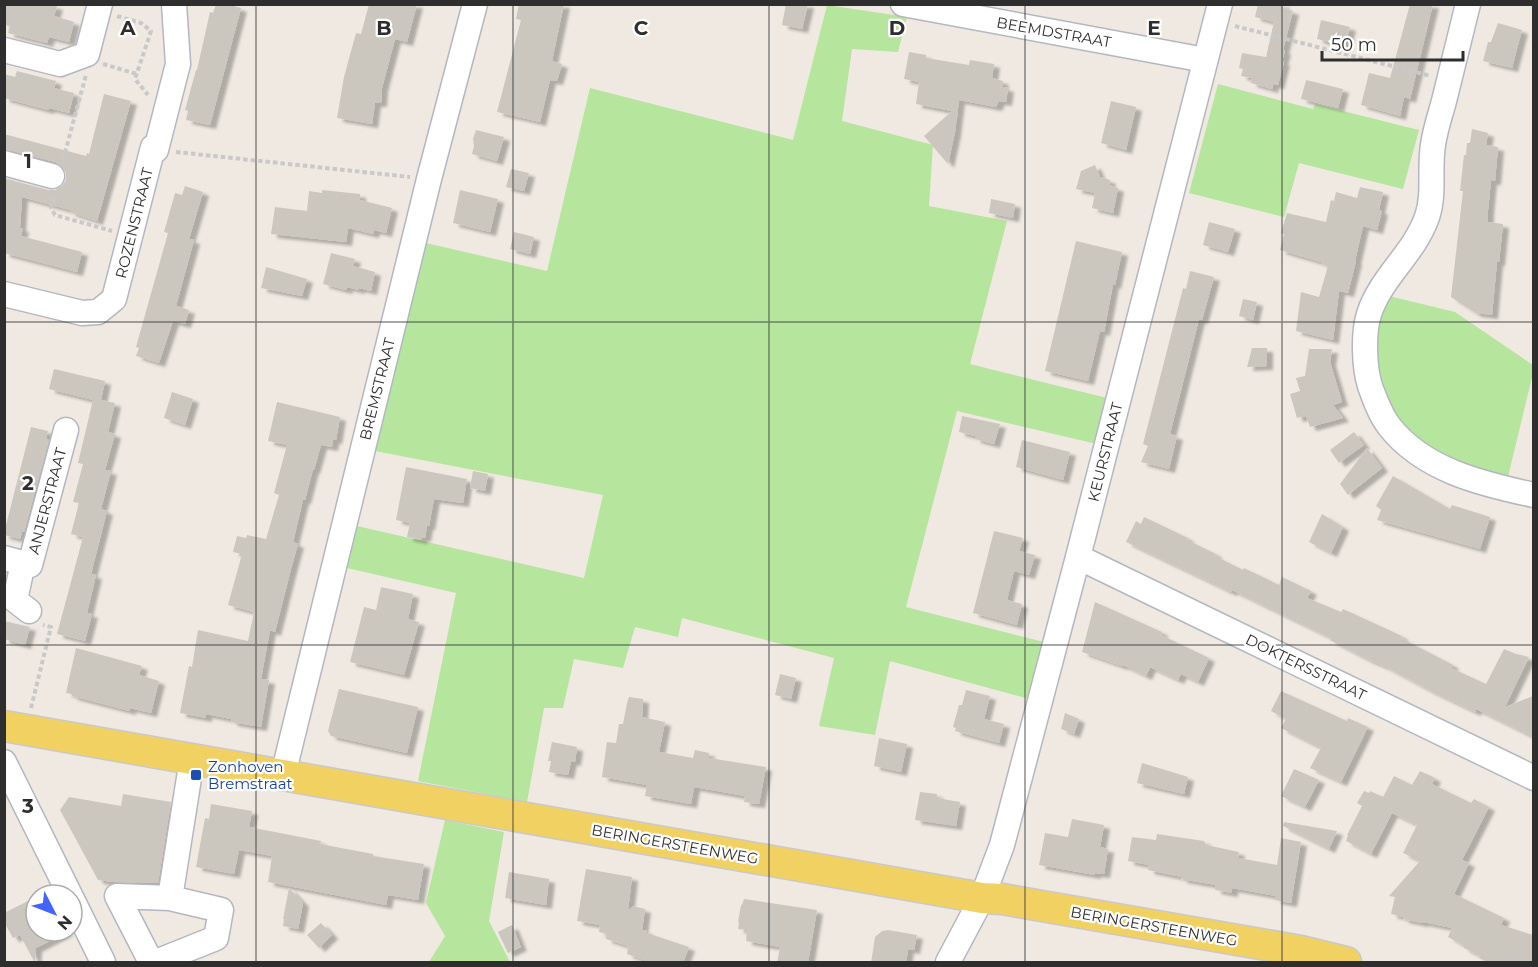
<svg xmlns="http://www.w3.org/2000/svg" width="1538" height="967" viewBox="0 0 1538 967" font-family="Montserrat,sans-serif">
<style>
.green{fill:#b6e59e}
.building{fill:#cbc7bf;filter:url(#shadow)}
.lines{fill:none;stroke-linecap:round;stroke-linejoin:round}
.minor-casing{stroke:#b4b7c1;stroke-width:27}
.major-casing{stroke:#c9c9c9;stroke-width:33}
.path{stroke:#c9c9c9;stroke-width:4;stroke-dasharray:4.5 3;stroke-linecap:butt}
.minor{stroke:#fff;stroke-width:24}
.major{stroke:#f2d163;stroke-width:30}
.grid{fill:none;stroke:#2e2e2e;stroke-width:1.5;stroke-opacity:0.55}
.transit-dot{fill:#1a4fb4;stroke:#fff;stroke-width:2}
.labels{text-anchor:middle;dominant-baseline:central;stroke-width:4.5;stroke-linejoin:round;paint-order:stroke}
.street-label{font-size:15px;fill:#2e2e2e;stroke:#fff}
.transit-label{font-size:15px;fill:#164399;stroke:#fff;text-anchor:start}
.grid-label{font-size:20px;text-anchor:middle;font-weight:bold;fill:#2e2e2e;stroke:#fff;stroke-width:4.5;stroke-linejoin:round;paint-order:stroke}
</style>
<defs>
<filter id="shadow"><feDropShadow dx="6" dy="4" stdDeviation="1.5" flood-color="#0004"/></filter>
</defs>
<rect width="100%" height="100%" fill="#efe9e1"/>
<!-- green -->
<path class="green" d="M827,5L907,17L898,52L852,49L842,121L933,145L929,206L1007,221L970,364L1111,399L1101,445L957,411L906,607L1048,643L1033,700L890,661L875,735L819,726L834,658L682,618L678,637L635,627L623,668L574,659L563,708H544L527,802L418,781L456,593L347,568L357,526L584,578L603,495L375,451L426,243L547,271L590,88L793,140Z
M1218,84L1313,109L1315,104L1419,130L1403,189L1299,163L1284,217L1189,193Z
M1389,296L1455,312L1533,365V373L1507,481L1438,456L1411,436L1393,410L1378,383L1374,354L1381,313Z
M445,820L504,832L489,921L510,962H429L445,936L426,903Z"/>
<!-- building -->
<path class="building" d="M4,4H47L57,6L54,16L74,22L69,42L49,37L47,43L8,33L10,26L4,25Z
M216,4H226L241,8L210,125L186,120L188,111L185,110L196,70H197L210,12L213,13Z
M369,4H417L407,42L395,39L382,88L381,103H375L372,124L337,118L344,77L356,33L361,34Z
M519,4H564L552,61L562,64L557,81L550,80L540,122L497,112L521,20L516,19Z
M786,4H808L802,29L782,25Z
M1258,4H1284L1283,8L1293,11L1283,50L1285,51L1282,61L1284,62L1278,85L1273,84L1272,89L1251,83L1252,78L1241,76L1243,69L1239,68L1242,53L1266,57L1274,22L1255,17Z
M1410,4H1433L1410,99L1404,97L1400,116L1361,105L1369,73L1390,78Z
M1321,20L1350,27L1345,46L1317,39Z
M1498,23L1522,30L1512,68L1483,61L1488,42H1491Z
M909,52L926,55V58L969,65L970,60L994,64L992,78L1003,81L1002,87L1008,88L1006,102L999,101L996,107L959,100L955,132L948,164L924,136L952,111L916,104L919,82L904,79Z
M17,71L56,81L54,88L74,93L69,113L49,108L48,110L4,98V74L15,77Z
M1306,80L1343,89L1338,108L1301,99Z
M104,94L131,101L97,221L70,212V210L22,197L20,228H23L21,236L82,252L77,272L4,253V178L48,190H55L62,186L66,180V173L62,166L56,162L4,149V134L86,156L87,153L89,154Z
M1111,101L1136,107L1126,150L1101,143Z
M1472,129L1488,133L1486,145L1498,147L1495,181H1491L1488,210V222L1503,224L1499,262H1497L1492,315L1476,313L1451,297L1463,191H1460L1464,155H1466L1467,143H1470Z
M476,130L504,137L497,161L472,154L474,146L473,139Z
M1095,165L1100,177L1110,180L1109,185L1118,188L1113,213L1092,208L1095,193L1076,189L1081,171Z
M511,169L529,173L524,191L506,187Z
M185,186L203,192L189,239L194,240L176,306L189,310L185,324L173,321L159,363L136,356L139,348L136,347L168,233L164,232L175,193L182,195Z
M1360,187L1383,192L1379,210L1382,211L1377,230L1363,226L1355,261H1356L1348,293L1339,291L1333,340L1296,331L1301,292L1319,297L1328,266L1321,264V262L1280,250L1284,234L1281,233L1287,213L1326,222L1331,200L1334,201L1336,192L1357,198Z
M322,190L360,194V200L392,208L386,233L374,230L373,234L348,228L346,242L271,234L275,207L307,211L309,191L322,193Z
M460,190L498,199L490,232L453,223Z
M991,199L1015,204L1013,218L989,213Z
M1209,222L1235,229L1228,252L1203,245Z
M514,232L534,237L530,254L510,249Z
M1076,241L1122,252L1115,285L1113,284L1104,332L1100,331L1088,381L1045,371Z
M331,253L355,259L353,266L375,272L371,291L359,288V290L347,287L346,290L323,284Z
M266,267L307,279L302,296L261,288Z
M1190,271L1214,277L1202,320L1199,319L1170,434L1177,436L1169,469L1141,462L1148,446L1143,444L1183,288L1186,289Z
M1243,299L1257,302L1253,320L1239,316Z
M1252,348H1267V366L1247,367Z
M1309,349H1332L1330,362L1342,402L1333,405L1343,418L1310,427L1306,416L1297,418L1290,394L1300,391L1296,378L1305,376Z
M54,369L105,381L101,400L115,403L108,432L115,434L105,470L111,471L101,509L107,511L91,574L96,575L87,613L92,614L85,641L57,634L83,537L71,534L79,503L73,502L83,464L78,463L93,400L49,389Z
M172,392L193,399L185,425L164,418Z
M277,402L340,417L336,440H333L332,447L321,445L314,470L313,469L305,500H303L293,542L298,544L291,569L275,632L270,630L261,679L269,680L261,727L232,722L231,719L206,714V718L180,713L189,666L192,667L198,630L248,641L254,612L228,605L242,554L233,552L237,536L246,538L247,535L266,539L279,495L274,493L287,445L268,441Z
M962,416L1000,424L994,444L975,439V436L959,432Z
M31,427L48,431L46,439L49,440L24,532H22L20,539L4,535V533Z
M1354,432L1364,445L1339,463L1330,450Z
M1022,440L1070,452L1063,480L1016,467Z
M1367,448L1382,468L1348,495L1340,484Z
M406,467L467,479L463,503L434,499L429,526H427L425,538L422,537L421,540L407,537L410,523L396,520Z
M473,471L488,474L485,491L470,488Z
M1393,476L1450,509L1452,505L1490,517L1480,549L1377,520L1381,510L1376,506Z
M1322,514L1343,527L1331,553L1309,542Z
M1144,517L1188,538L1187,540L1216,554L1215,556L1243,570L1244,568L1279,585L1282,577L1311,591L1307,598L1341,612L1343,609L1402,636L1401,638L1453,665L1451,668L1486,684L1504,649L1516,654L1529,657L1505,707L1533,696V737L1476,709L1475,712L1431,691L1386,667L1367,659L1330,640L1331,638L1296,621L1232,590L1231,592L1126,542L1136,521L1141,524Z
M994,531L1023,538L1019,551L1035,555L1029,575L1014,571L1007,600L1022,604L1017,625L973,613Z
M381,587L413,594L408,619L419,622L404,675L350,662L364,607L376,610Z
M1095,602L1162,632L1161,635L1209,658L1198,682L1181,674L1178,680L1150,667L1146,676L1123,665L1122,666L1082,652Z
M4,621L30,627L25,645L4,639Z
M76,648L142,666L139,675L159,681L151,713L130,708V711L72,696V694L66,693Z
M780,674L796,678L791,699L775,695Z
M339,689L418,707L407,753L331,736L328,731Z
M966,690L990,696L984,719L1004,724L999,743L955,731L956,728L953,727L959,705H962Z
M1281,691L1347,721L1348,718L1368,727L1341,782L1310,768L1321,748L1281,728L1286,719L1271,711Z
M629,697L643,699L642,717L665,722L659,752L693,758L695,750L709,753V758L766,767L759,804L744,802L745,796L694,787L691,804L645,796L647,785L602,777L607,742L616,743L619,724H623L627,703Z
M1065,713L1079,719L1074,734L1061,729Z
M879,738L907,744L901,772L874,766Z
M552,742L577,747L575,762L571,761L568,775L549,772L551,761H548Z
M1142,763L1188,777L1184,794L1137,783Z
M1294,769L1319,780L1305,807L1281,796Z
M1420,771L1435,778L1432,784L1471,803L1474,799L1489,807L1462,860L1469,863L1454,894L1504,918L1501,925L1533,935V963H1489L1479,958L1480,956L1464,948L1463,945L1448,937L1452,928L1423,922L1422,923L1403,919V917L1391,914L1395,897L1389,896L1420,861L1403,853L1417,825L1392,813L1371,854L1346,841L1348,835H1347L1362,806L1357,803L1364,791L1369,793L1370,791L1383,797L1394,776L1412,785Z
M920,792L937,794V798L960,802L956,826L915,820Z
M123,794L171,802L158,883L114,882L98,880L60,810L69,797L121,806Z
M211,804L252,811L249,827L321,841L320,844L373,854V856L424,864L418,900L388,895L386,905L268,882L272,856L239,850L234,874L196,867L205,818L209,819Z
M1072,819L1104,825L1100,847L1108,849L1104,874L1095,873V875L1039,865L1045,833L1068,837Z
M1284,822L1337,831L1329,849L1283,826Z
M1157,834L1204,841L1206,845L1239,852L1238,858L1277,865L1281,838L1301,842L1291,903L1275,900L1276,896L1232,888V893L1215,890L1216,885L1181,879L1182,877L1148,870L1149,865L1128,861L1132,837L1156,840Z
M586,869L632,877L628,911L633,906L645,909L642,930L647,931V933L689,947L683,963H653L627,954L628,946L606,939L607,934L599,932L600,925L577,921Z
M509,872L549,879L546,905L505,898Z
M289,888L303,903L298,929L283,926L284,919H283Z
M36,897V931H69L36,948L35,963L20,935L13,938L4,922V913Z
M744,899L817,910L808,963H777L780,947L746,941L747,930L738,929L739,923L738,922L741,905H742Z
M321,923L332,935L319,948L307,935Z
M512,925L521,947L508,953L498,932Z
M888,930L917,935L914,950L908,949L906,963H871L875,937L882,931Z"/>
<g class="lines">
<!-- minor casing -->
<g class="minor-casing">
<path id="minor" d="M903,4L1205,60
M1468,4C1460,37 1452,69 1444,101C1440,116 1435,130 1433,145C1429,169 1435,194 1427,217C1414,254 1381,277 1369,314C1363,333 1364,367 1370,386C1375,400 1380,414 1389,426C1423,470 1482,484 1534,495
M4,50L60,64L87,54L100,4
M4,163L52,176
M4,294L82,313L98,312L114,299L153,147L156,150L178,64L174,4
M1078,557L1534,778
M4,558L30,565L66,430
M23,563L15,600L29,611
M4,762L70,895
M283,775L429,179L475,4
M170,898L192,759
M72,899L103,962
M151,962L117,896L170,898L221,910L216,938L156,962
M948,962L982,898L1002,845L1078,557L1220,4"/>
</g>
<!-- major casing -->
<g class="major-casing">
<path id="major" d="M4,726L982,898L1002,899L1301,951L1346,962"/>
</g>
<!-- path -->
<path class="path" d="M117,16L141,23L151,31L135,79L148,95
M1235,26L1431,76
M103,64L137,74
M176,152L410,177
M63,160L86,75
M54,197L51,208L55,215L112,231
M31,708L51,627L43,625"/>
<!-- minor -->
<use href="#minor" class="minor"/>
<!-- major -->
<use href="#major" class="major"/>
</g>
<!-- grid -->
<path class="grid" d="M256,4V962M513,4V962M769,4V962M1025,4V962M1282,4V962M4,322H1534M4,645H1534"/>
<!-- markers -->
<rect class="transit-dot" x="190" y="769" width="12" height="12" rx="3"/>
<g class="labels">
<!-- street labels -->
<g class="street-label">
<text transform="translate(1054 32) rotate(10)">BEEMDSTRAAT</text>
<text transform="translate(134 223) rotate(-76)">ROZENSTRAAT</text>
<text transform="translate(377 389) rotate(-76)">BREMSTRAAT</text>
<text transform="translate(1105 452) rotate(-76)">KEURSTRAAT</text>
<text transform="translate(47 501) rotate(-75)">ANJERSTRAAT</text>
<text transform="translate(1306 667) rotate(26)">DOKTERSSTRAAT</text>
<text transform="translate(675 844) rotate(10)">BERINGERSTEENWEG</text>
<text transform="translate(1154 926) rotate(10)">BERINGERSTEENWEG</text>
</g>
<!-- transit labels -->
<g class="transit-label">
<text x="208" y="766">Zonhoven<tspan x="208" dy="17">Bremstraat</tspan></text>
</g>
</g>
<g class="grid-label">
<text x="128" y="35">A</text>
<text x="384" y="35">B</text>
<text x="641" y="35">C</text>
<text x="897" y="35">D</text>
<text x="1154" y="35">E</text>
<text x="28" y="168">1</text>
<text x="28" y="490">2</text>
<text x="28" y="813">3</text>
</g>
<!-- border -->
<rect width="1538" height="967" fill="none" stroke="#2e2e2e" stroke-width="12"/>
<!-- north arrow -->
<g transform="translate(54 913) rotate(132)"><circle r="28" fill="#ffffff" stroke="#ababab" stroke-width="1.5"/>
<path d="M0-4.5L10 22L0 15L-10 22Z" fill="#4264fb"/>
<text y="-9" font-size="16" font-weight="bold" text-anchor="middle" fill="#2e2e2e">N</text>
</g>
<!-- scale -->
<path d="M1322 51v9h141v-9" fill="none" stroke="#2e2e2e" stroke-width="3"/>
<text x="1331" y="51" font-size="18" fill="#2e2e2e" stroke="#ffffff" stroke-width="4.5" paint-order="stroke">50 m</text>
</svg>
